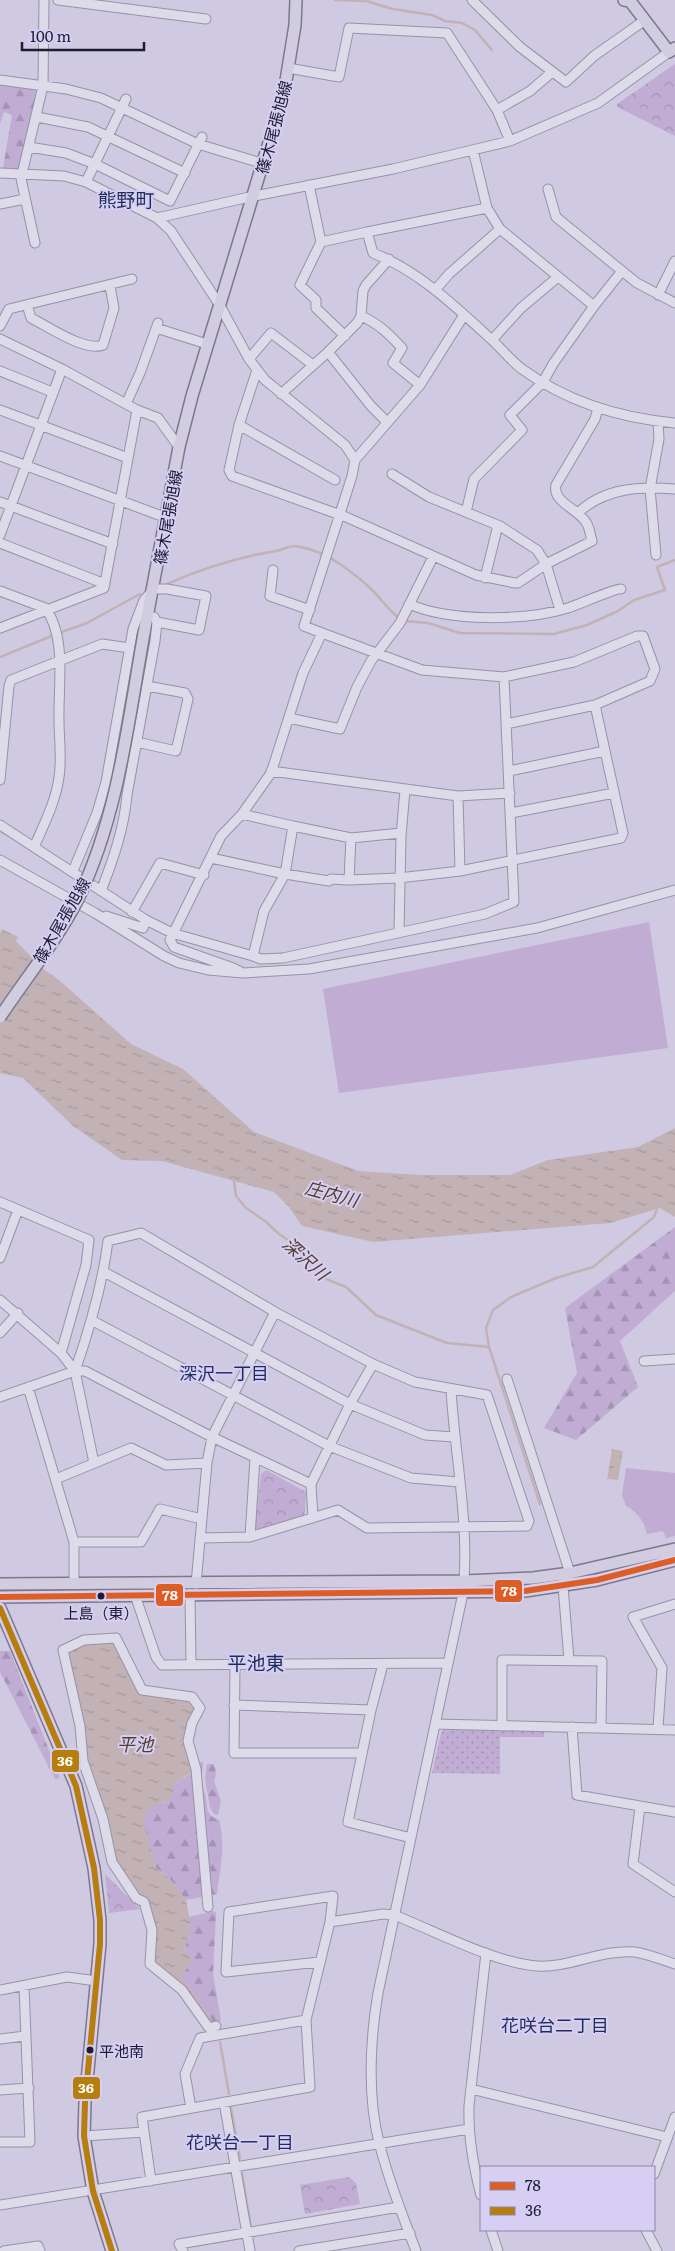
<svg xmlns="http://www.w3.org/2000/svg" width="675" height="2251" viewBox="0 0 675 2251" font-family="Literata,'Noto Sans JP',serif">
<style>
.grass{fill:url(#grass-dots)}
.forest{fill:url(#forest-firs)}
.park{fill:url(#park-crowns)}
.garden{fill:#c1acd3}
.water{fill:url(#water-ripples)}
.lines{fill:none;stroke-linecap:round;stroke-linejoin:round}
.stream{stroke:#c2b2b5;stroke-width:2.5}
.minor-casing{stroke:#9693a6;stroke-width:11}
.major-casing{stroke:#7c798b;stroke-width:14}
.minor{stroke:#dddae9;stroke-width:9}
.major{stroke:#d1cce0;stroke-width:11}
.major-bridge-casing{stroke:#7c798b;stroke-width:14;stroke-linecap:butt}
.major-bridge{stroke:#d1cce0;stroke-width:11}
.bus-1-casing{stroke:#d7cef3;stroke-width:10}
.bus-2-casing{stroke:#d7cef3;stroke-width:10}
.bus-1{stroke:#dd5e24;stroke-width:6}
.bus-2{stroke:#b67d0f;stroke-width:6}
.bus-dot{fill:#1d1c32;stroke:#d7cef3;stroke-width:2}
.labels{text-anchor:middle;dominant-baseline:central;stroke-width:4;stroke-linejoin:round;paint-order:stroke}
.bus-label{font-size:15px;fill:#1d1c32;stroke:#d7cef3}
.street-label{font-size:16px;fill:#1d1c32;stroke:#d7cef3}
.water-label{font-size:18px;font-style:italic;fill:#513e2c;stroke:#d7cef3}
.neighbourhood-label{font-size:18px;fill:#1e2e5c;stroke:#d7cef3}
.quarter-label{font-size:19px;fill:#1e2e5c;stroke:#d7cef3}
.line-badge{stroke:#d7cef3;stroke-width:2}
.badge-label{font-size:14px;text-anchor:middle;font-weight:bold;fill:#fff}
</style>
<defs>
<pattern id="grass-dots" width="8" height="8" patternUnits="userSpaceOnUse" patternTransform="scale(1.25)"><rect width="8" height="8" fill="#c1acd3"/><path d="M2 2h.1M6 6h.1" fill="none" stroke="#a593b6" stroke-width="1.8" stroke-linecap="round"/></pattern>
<pattern id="forest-firs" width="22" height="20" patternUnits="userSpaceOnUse" patternTransform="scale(1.25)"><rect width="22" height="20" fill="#c1acd3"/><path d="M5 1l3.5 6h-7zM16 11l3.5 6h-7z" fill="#a593b6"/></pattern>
<pattern id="park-crowns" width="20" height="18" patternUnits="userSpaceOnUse" patternTransform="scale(1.25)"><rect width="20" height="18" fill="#c1acd3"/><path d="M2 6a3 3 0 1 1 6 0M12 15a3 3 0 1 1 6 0" fill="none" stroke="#a593b6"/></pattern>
<pattern id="water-ripples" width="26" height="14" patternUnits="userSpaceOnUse" patternTransform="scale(1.25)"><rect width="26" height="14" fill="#c2b2b5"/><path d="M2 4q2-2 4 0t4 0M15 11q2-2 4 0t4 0" fill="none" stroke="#a6989c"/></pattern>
</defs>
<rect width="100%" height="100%" fill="#cfc9e1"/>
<!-- grass -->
<path class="grass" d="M444,1729L544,1730V1737H500V1774L432,1773L441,1733Z"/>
<!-- forest -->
<path class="forest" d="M0,83L37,89L39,91L20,170L3,168L12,115L4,112L0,124Z
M675,1227V1291L620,1341L638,1387L576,1440L544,1428L577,1373L565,1308Z
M0,1651H10L60,1778L55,1779L0,1672Z
M199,1762H203C204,1768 201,1772 201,1778C200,1785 205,1791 206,1798C208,1810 206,1815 219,1820C226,1845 220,1869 217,1894L186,1900L170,1879L155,1867L144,1829V1817L152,1806L166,1802L175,1783L200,1768Z
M207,1764H213C217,1771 216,1775 214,1781L221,1801L218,1815L214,1814L210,1807L205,1779Z
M213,1911L216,1913L213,1974L221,2020L216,2026L180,1975L192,1963L185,1948L191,1928L189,1917Z"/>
<!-- park -->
<path class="park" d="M675,64V136L617,107V104Z
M266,1470L306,1492L305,1512L304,1515L259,1532L255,1528L261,1474Z
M105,1874L140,1909L109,1913Z
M349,2177L356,2183L360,2204L305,2214L300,2185Z"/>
<!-- garden -->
<path class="garden" d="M649,922L668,1048L339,1093L323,989Z
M626,1468L675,1473V1536L666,1538L663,1531L647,1534C644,1521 637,1512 626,1506L622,1495Z"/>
<!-- water -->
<path class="water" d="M2,929L18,937L16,941L43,969L59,980L131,1044L183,1069L254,1132L358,1171L421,1175H510L548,1160L638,1147L675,1128V1217L660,1208L610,1223L373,1242L302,1226L289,1207L274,1192L162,1161L122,1160L73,1126L23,1078L0,1073V933Z
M612,1449L623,1451L618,1480L607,1479Z
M116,1638L142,1689L192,1697L200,1708L188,1741L196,1769L175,1783L171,1799C159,1805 145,1806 144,1823L155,1867L170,1879L186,1900L191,1928L185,1948L192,1963L180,1975L216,2026L209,2028L182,1990L150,1964L152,1930L144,1902L112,1862L63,1650L84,1640Z"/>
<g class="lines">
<!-- stream -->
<path class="stream" d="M335,0L366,1L393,9L432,15L445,21L462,23L475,30L492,50
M167,584C203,568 238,557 276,551C283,550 288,546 295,546C313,548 329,556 343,566C352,573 362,580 370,588C381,598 387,609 399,618
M404,621L428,623L460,633L554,634L587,625L618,611L634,600L665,590L657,567L675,560
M59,633L87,623L140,594
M0,657L54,635
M0,831L13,838
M234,1181L236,1196L246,1208L265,1221L279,1234L301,1249L316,1262L326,1279L346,1287L376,1315L447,1343L489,1347L540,1504
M489,1347L486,1328L493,1310L511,1297L556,1278L593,1267L654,1217L657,1209
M220,2042L229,2094
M231,2108L240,2158
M242,2173L251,2228"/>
<!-- minor casing -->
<g class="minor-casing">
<path id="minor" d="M58,0L206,19
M472,0L520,47L566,82L594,56L645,20
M288,68L339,77L349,28L447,33L497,110L510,141
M0,80L66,89L101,98L198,144L264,164
M497,110L530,91L551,73
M37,117L88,127L185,173
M29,147L66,153L95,164L170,201L202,137
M0,173L64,176L86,182L157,218L171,231L219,304L249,359L265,380L345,445L355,460L352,476L304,626L322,633L303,673L271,773L242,814L221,836L170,940L174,947L233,968L243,973
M20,174L35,243
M22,174L43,86L44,0
M86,182L126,99
M309,185L321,242L367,232L373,253C419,271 456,307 492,340C502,349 511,361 522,369C567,402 620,418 675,423
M0,204L25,199
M487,208L500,229L594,306L622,271L556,217L548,189
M157,218L254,196L393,169L510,141L598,103L669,52
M367,232L487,208L473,150
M321,242L300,285L316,300V308L345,336
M622,271L637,283L675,303
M435,290L449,274L500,229
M658,295L675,261
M27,305L31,318C49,327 85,352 103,345L114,308L110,286
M361,316C378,323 390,335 402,348L393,363L420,385
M0,326L9,309L132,279
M156,328L207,344
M0,339L62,369L137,410L158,418L179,447
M492,340L521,308L558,277
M328,352L371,406L387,422
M249,359L271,333L313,365
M257,370L239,425L229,470L232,476L346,517L476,575L515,583H518L546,564L592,541C590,535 590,529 587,524C580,509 552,503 556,485L595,419L598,408
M0,371L52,392
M281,394L328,352L357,323L361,316L363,291L366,285L389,259
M126,404L140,373L158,323
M0,410L128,458
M239,425L335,480
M0,456L167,518
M355,460L420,385L464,315
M392,474L429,497L500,526L537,550L546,564L560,610
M0,502L113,544
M466,512L474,479L522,430L510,415L543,382L553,364L594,306
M578,513C604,488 640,486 675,489
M0,535L62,369
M0,543L105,584
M656,555L650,489L659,439L658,421
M273,570L270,596L310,610
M485,578L498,525
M0,591L45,608C67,636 58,686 59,720C59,738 62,759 59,777C56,801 44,824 35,845
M409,604C450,622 526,621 568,608C577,605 617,588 621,589
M0,628L104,588L137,410
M322,633L422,670L504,677L574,662L637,636H643L655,669L650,681L595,705L506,724
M289,718L340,729L357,687L371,661L400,623L433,557
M137,742L176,751L188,699L185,693L147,686
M271,771L458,796L510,793
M509,771L605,751
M0,780L9,686L11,680L102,644L130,648
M458,796L460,871
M511,813L614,793
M0,825L146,920L172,933L253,956L264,911L285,874L293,826L242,814
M351,838L401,833
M211,858L285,874L329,881L331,879L349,880L351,838L293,826
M0,860L95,913L164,956L179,963L208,970L243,973L309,969L537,928L675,890
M73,871L97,813L106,782L133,629L144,600L154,589H167L206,596L199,630L157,622
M349,880L399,878L460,871L621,838L623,833L595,705
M101,891C113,860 124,829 127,795L155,641L157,622L154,617
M132,912L160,863L204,875
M106,916L143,928L146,920
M399,932L401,836L405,790
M253,956L261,959L283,958L485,914L514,902L504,677
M0,1202L89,1240L86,1265L61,1353
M0,1258L18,1210
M104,1272L350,1404L425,1435L454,1437
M0,1300L61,1353L75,1371L94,1463
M93,1321L329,1446L411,1478L459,1482
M0,1333L18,1313
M644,1361L675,1359
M75,1371C90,1328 102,1287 108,1241L141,1233L275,1312L373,1364L415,1382L487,1395L529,1521L527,1526L367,1528L338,1510L250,1537L201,1538
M507,1379L570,1573
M28,1387L74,1542V1584
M0,1397L75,1371H85L212,1437L311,1484
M56,1479L131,1448L166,1465L207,1463
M313,1518L311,1484L350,1404L373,1364
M250,1537L255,1458
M74,1542H141L160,1509L202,1519
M196,1584L207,1463L212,1437L275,1312
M563,1586L569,1660
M190,1594L191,1664
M135,1595L156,1657L162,1665L448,1663
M383,1664L371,1710L348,1822L411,1838
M235,1665L234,1753H362
M234,1705L371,1710
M435,1724L675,1730
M502,1725V1660L602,1661L601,1727
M572,1727L577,1795L675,1812
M658,1728L662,1668L633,1617L675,1604
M640,1807L633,1864L675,1892
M208,1907L196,1769L188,1741L192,1723L200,1708L192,1697L142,1690L116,1638L84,1640L63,1650L80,1726L83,1761L103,1819L112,1862L136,1898L144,1902L152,1930L150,1964L182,1990L209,2028L216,2026
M330,1922L383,1914L394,1915C435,1931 495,1963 537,1966C570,1968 602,1949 635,1952C648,1954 662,1960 675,1964
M0,1990L67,1977L97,1981
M0,2039L25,2036
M471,2089L667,2137
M0,2090L29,2088
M224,2102L250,2251
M191,2108L185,2074L200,2038L306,2020
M84,2136L144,2132
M0,2142H30L24,1986
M654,2174L675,2117
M151,2181L142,2117L310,2087L306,2020L330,1922L333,1896L229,1912L226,1972L319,1962
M481,2195C473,2165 468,2137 469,2106L486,1953
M0,2205L469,2129
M491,2230L498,2251
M646,2230L657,2251
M4,2251L38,2246L40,2251
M183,2251L179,2244L399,2207
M299,2251L410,2233
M416,2251C403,2216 389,2182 380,2146C367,2099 370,2040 378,1993L463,1593C470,1526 455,1457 451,1390"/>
</g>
<!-- major casing -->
<g class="major-casing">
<path id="major" d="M624,0L630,1L669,52L675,48
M144,633L179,447L192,396L284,93L295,25L296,0
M0,1584L464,1581L533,1578L570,1573L675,1549
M0,1597L525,1591L597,1580L675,1560
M0,1608L76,1786L94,1868L100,1920V1944L85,2102L84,2136L93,2191L112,2251"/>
</g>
<!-- minor -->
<use href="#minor" class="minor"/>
<!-- major -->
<use href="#major" class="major"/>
<!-- major-bridge casing -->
<g class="major-bridge-casing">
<path id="major-bridge" d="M0,1017C26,978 57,940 78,899C118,816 128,723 144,633"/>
</g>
<!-- major-bridge -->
<use href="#major-bridge" class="major-bridge"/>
<!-- bus-1 casing -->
<g class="bus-1-casing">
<path id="bus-1" d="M0,1597L525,1591L597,1580L675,1560"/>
</g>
<!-- bus-2 casing -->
<g class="bus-2-casing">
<path id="bus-2" d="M0,1608L76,1786L94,1868L100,1920V1944L85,2102L84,2136L93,2191L112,2251"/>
</g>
<!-- bus-1 -->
<use href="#bus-1" class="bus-1"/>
<!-- bus-2 -->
<use href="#bus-2" class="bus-2"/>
</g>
<!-- markers -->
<g class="bus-dot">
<circle cx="101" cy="1596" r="4.5"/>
<circle cx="90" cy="2050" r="4.5"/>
</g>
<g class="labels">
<!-- bus labels -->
<g class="bus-label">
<text x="101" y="1612">上島（東）</text>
<text x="99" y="2050" text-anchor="start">平池南</text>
</g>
<!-- street labels -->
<g class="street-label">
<text transform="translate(273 127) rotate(-75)">篠木尾張旭線</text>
<text transform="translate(167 517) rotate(-80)">篠木尾張旭線</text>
<text transform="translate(61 920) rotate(-60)">篠木尾張旭線</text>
</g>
<!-- water labels -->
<g class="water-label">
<text transform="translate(332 1193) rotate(15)">庄内川</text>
<text transform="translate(306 1258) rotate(42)">深沢川</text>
<text x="135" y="1743">平池</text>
</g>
<!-- neighbourhood labels -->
<g class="neighbourhood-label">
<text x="224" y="1372">深沢一丁目</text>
<text x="555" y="2024">花咲台二丁目</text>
<text x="240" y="2141">花咲台一丁目</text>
</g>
<!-- quarter labels -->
<g class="quarter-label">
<text x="126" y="199">熊野町</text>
<text x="256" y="1662">平池東</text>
</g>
</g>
<g class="line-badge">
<rect x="494" y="1579" width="29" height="24" rx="5" fill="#dd5e24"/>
<rect x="155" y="1583" width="29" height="24" rx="5" fill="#dd5e24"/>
<rect x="51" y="1749" width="29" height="24" rx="5" fill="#b67d0f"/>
<rect x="72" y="2076" width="29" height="24" rx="5" fill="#b67d0f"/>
</g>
<g class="badge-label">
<text x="509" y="1596">78</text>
<text x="170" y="1600">78</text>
<text x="65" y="1766">36</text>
<text x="86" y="2093">36</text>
</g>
<!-- legend -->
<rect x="480" y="2166" width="175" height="65" fill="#d7cef3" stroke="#8d87a6"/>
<rect x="490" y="2182" width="25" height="8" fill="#dd5e24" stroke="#8d87a6"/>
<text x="525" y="2191" font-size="15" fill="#1d1c32">78</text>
<rect x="490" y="2207" width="25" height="8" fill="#b67d0f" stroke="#8d87a6"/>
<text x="525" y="2216" font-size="15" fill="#1d1c32">36</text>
<!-- scale -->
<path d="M22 42v8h122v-8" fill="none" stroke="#1d1c32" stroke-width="2.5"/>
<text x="30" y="42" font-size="15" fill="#1d1c32" stroke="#d7cef3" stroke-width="4" paint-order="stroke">100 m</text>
</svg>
